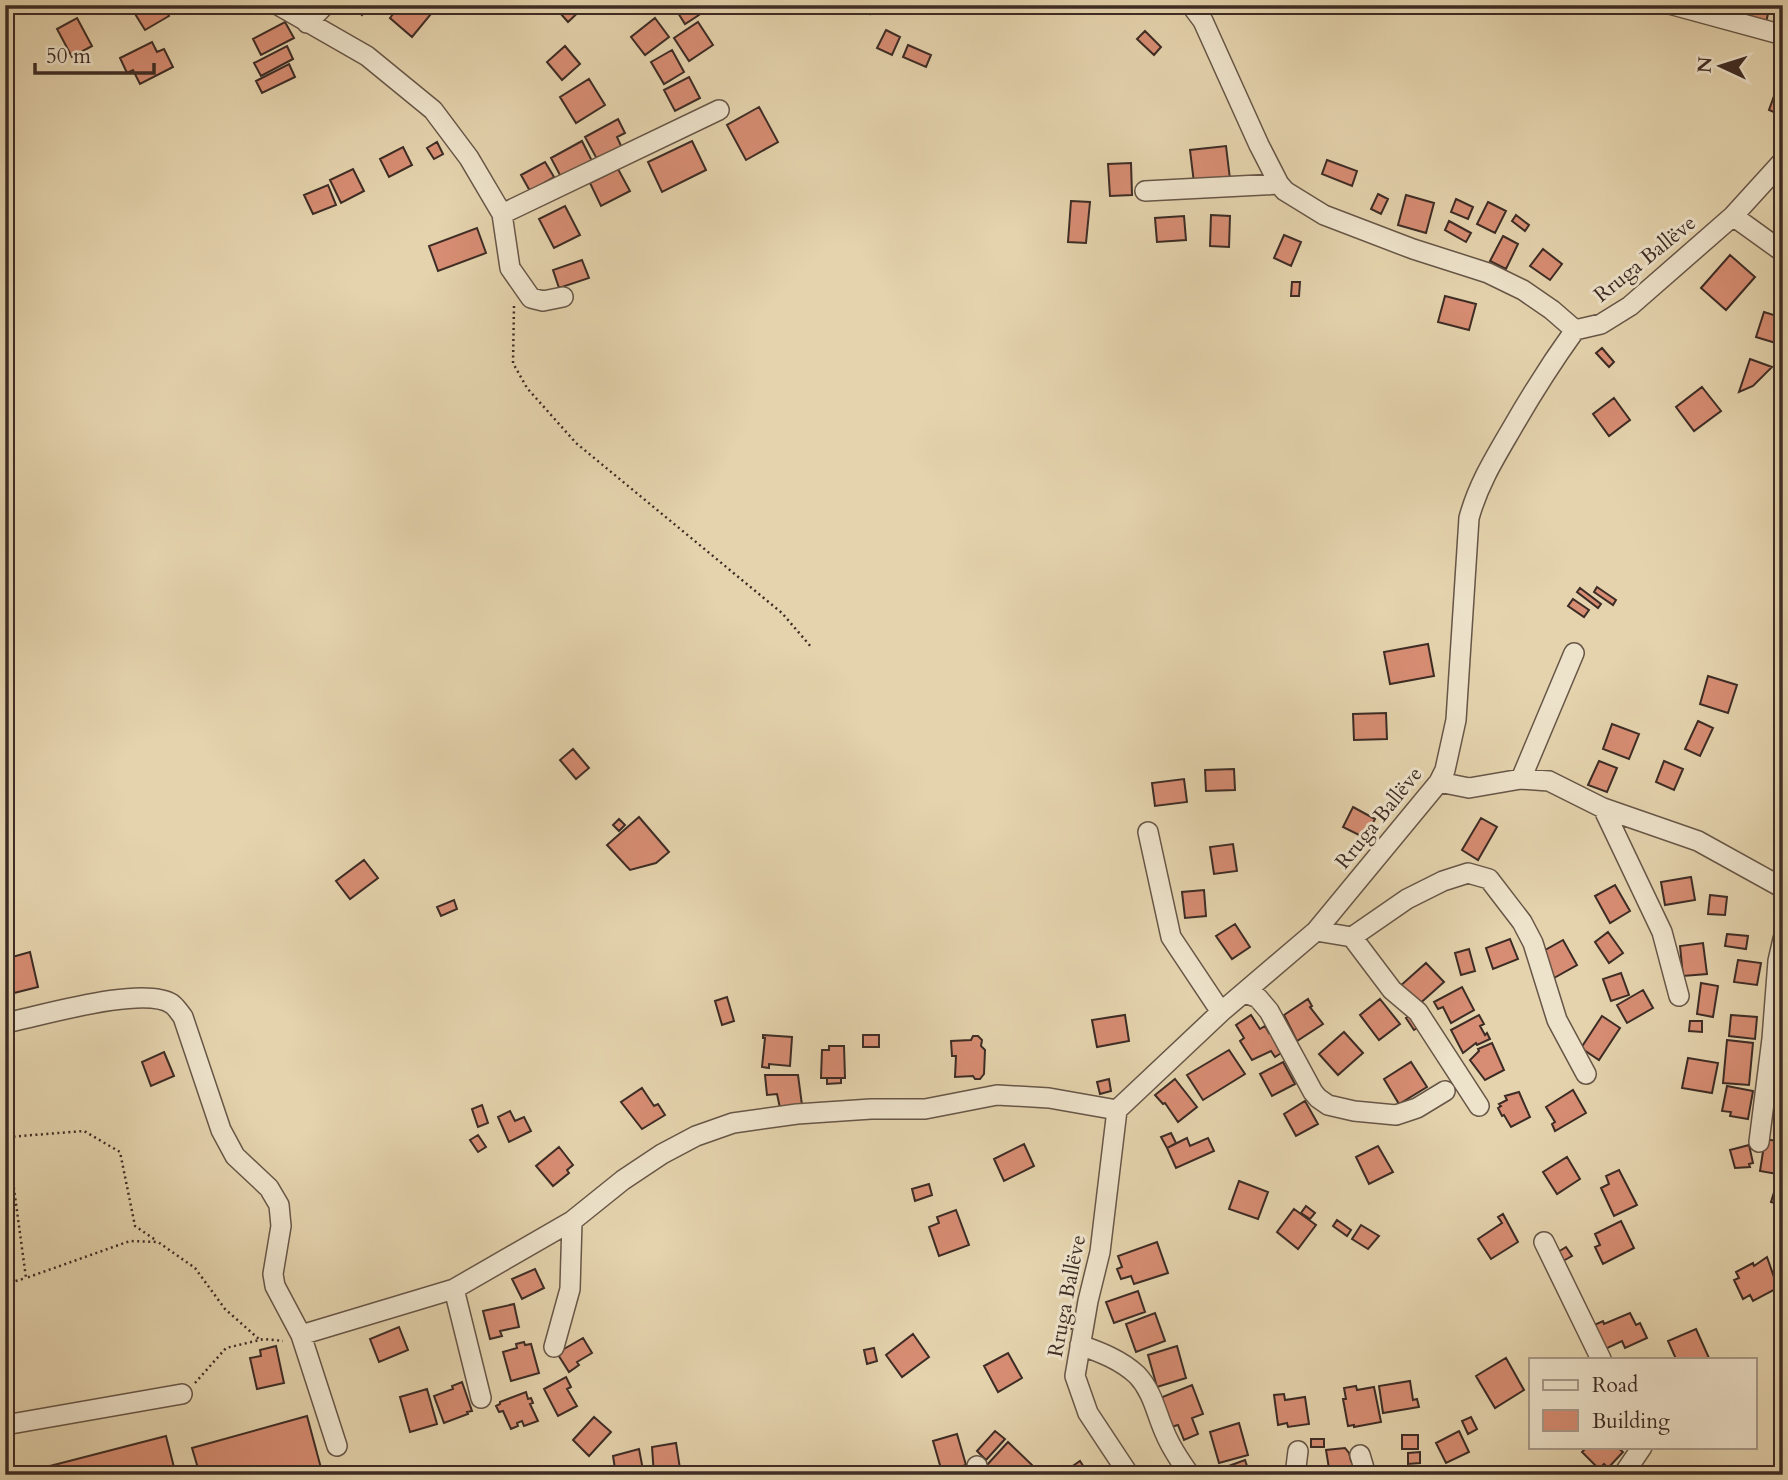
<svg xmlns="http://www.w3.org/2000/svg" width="1788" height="1480" viewBox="0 0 1788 1480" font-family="Cardo,serif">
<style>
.building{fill:#d78d73;stroke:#3d2c25;stroke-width:2}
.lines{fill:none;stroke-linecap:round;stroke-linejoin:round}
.minor-casing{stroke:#675647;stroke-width:22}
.path{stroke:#3d2c25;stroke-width:2.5;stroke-dasharray:2 3.5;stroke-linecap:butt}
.minor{stroke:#ede2ca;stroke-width:19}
.labels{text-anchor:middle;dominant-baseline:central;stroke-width:6;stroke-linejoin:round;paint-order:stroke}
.street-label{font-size:21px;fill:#3d2c25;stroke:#ede2ca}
</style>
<rect width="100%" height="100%" fill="#e4d3ad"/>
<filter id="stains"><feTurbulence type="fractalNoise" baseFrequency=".00286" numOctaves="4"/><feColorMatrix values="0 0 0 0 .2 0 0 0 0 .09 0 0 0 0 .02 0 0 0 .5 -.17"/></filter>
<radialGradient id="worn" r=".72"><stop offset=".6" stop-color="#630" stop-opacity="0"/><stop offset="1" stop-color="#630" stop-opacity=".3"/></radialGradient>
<!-- building -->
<path class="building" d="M138,5H163L169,16L145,30L132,9Z
M351,5H370L362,15Z
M400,5H420L431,14L412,37L390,18Z
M553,5H586L568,22Z
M645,5H659L653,12Z
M673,5H693L699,15L685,24Z
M858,5H876L870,14Z
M1742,5H1770L1765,27L1738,20Z
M77,18L92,46L72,57L57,29Z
M655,18L669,37L645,55L631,37Z
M285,22L294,38L261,55L253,39Z
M698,22L713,45L689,61L674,38Z
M886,30L900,37L892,55L877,48Z
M1145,31L1161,47L1154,55L1137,39Z
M152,42L157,52L164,49L173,67L140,84L133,70L127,73L120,58Z
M908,45L931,55L926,67L903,57Z
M287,46L293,59L261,76L254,63Z
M565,46L580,64L562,80L547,62Z
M672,50L684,72L664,84L651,62Z
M289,64L295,77L262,93L256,81Z
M689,77L700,98L675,111L664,90Z
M589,79L605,105L576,123L560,97Z
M1774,96L1783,100V116L1769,110Z
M759,107L778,142L746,160L727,125Z
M618,119L625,133L617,137L622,148L598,161L585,137Z
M582,141L592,161L561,177L551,158Z
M692,141L706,170L662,192L648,162Z
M437,142L443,154L434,159L427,148Z
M1226,146L1230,179L1194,183L1190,150Z
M403,147L412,165L389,177L380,159Z
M1327,160L1357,171L1352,186L1322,174Z
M545,162L554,177L530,191L521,175Z
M1131,163L1132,195L1110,196L1108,164Z
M353,169L364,191L341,203L330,180Z
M618,169L630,191L601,206L590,183Z
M328,185L336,205L313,214L304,195Z
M1378,194L1388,199L1381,214L1371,209Z
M1406,195L1434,203L1426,233L1398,225Z
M1456,199L1473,207L1468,219L1451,212Z
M1071,201L1090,202L1086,243L1068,242Z
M1488,202L1506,211L1495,233L1477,224Z
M565,206L580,235L554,248L539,219Z
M1211,215L1230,216L1229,247L1210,246Z
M1516,215L1529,225L1525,231L1512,221Z
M1184,216L1186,240L1157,242L1155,218Z
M1449,221L1471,233L1466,242L1445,230Z
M477,228L486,253L438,271L429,246Z
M1284,235L1301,242L1291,266L1274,258Z
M1503,236L1518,244L1506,269L1490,261Z
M1543,249L1562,264L1550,280L1530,266Z
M1730,255L1755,277L1726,310L1701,288Z
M582,260L589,278L559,288L553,270Z
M1292,282H1300L1299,296H1291Z
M1445,296L1476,304L1469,330L1438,322Z
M1764,312L1783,318V332L1779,344L1756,337Z
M1602,348L1614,362L1609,367L1596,353Z
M1750,359L1772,367L1753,386L1739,392Z
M1702,387L1721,411L1694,431L1676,407Z
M1614,398L1630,420L1609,436L1593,414Z
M1597,587L1616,600L1613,605L1594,592Z
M1580,588L1601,604L1598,608L1577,592Z
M1573,599L1589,610L1584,617L1568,606Z
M1428,644L1434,676L1390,684L1384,652Z
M1708,676L1737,685L1728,713L1700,704Z
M1386,713L1387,739L1354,740L1353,714Z
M1698,721L1713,728L1700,756L1685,749Z
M1612,724L1639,734L1629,759L1603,749Z
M573,749L589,768L576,779L560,760Z
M1599,761L1617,768L1607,792L1588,785Z
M1664,761L1683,769L1674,790L1656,782Z
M1234,769L1235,790L1206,791L1205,770Z
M1184,779L1187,802L1155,806L1152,783Z
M1353,807L1375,819L1365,838L1343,827Z
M639,817L669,852L656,863L630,870L607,845Z
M1481,818L1497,827L1478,860L1462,850Z
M619,819L625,825L619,831L613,825Z
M1233,844L1237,871L1214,874L1210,847Z
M364,860L378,878L350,899L336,881Z
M1691,877L1695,900L1665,905L1661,882Z
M1615,885L1630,911L1610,923L1595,896Z
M1204,890L1206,916L1185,918L1182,892Z
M1710,895L1727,897L1725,915L1708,914Z
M454,900L457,909L441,916L437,907Z
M1235,924L1250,947L1232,959L1216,936Z
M1608,932L1623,953L1609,963L1595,942Z
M1727,934L1748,936L1746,949L1725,946Z
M1510,939L1518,959L1493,969L1486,948Z
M1563,940L1577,965L1554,978L1540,953Z
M1703,943L1707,974L1683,976L1680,946Z
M1469,949L1475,971L1461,975L1455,953Z
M30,952L38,987L10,994L5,974V959Z
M1738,960L1761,963L1757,985L1734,982Z
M1426,963L1444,982L1416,1007L1399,987Z
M1621,973L1629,995L1611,1001L1603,979Z
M1701,983L1718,986L1713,1017L1697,1014Z
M1462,987L1474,1010L1451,1023L1443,1007L1438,1009L1434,1002Z
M1643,990L1653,1008L1627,1023L1617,1005Z
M727,997L734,1021L722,1025L715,1001Z
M1308,999L1312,1006L1310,1007L1323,1024L1297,1041L1284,1015Z
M1380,999L1400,1024L1379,1040L1360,1015Z
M1414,1013L1422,1025L1414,1030L1406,1018Z
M1125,1015L1129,1041L1097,1047L1092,1020Z
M1251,1015L1260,1029L1265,1026L1269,1033L1274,1030L1286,1050L1275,1057L1271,1051L1252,1060L1240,1041L1244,1038L1236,1025Z
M1479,1015L1484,1024L1480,1026L1485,1035L1487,1033L1490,1039L1477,1045L1476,1043L1463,1053L1451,1030Z
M1731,1015L1757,1017L1755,1039L1729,1036Z
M1602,1016L1620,1028L1599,1060L1581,1048Z
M1690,1021H1702V1032L1689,1031Z
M1344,1032L1363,1053L1338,1075L1319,1054Z
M763,1035L792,1037L790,1066L769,1064V1068L762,1067L765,1038H763Z
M863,1035H879V1047H863Z
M973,1036H978L982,1040L981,1046L985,1050L984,1074L980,1079H975L973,1076L955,1077L956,1056H952L951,1041L971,1040Z
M1727,1040L1753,1043L1749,1085L1723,1083Z
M1492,1043L1504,1070L1485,1080L1470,1060L1479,1051L1478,1049Z
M829,1046H844L845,1078H821L822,1050H829Z
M1229,1050L1245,1074L1203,1100L1187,1075Z
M164,1052L174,1076L151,1086L142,1062Z
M1688,1058L1718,1063L1712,1093L1682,1088Z
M1283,1062L1295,1084L1272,1096L1260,1074Z
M1411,1062L1427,1087L1399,1104L1384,1079Z
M765,1075H798L802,1105L780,1108L777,1094L767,1095Z
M827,1078H841V1083L827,1084Z
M1109,1079L1111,1091L1100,1094L1097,1082Z
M1175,1079L1197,1107L1178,1122L1165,1103L1163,1104L1155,1095Z
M1727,1086L1753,1091L1748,1119L1730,1116L1731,1112L1722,1111Z
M642,1088L654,1106L658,1104L665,1115L642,1129L621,1102Z
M1573,1090L1586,1113L1555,1131L1552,1124L1555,1122L1546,1107Z
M1519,1092L1530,1117L1511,1127L1504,1115L1502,1116L1498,1108L1501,1106L1499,1104L1507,1100L1505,1096Z
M1305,1101L1318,1124L1296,1136L1284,1114Z
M482,1105L488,1123L478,1127L472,1109Z
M510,1111L515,1121L524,1117L531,1131L509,1142L498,1117Z
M1171,1133L1176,1143L1167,1148L1161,1137Z
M478,1135L486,1147L478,1152L470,1140Z
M1187,1138L1190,1146L1208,1138L1214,1151L1176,1168L1167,1148Z
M1765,1139L1783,1142V1175L1760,1171Z
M1024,1144L1034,1166L1004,1181L994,1159Z
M1749,1145L1753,1163L1749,1164L1750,1167L1735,1168L1730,1150Z
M1378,1146L1393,1172L1369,1184L1356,1157Z
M559,1147L573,1165L567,1170L569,1173L553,1186L536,1166Z
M1567,1157L1580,1179L1557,1194L1543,1172Z
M1619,1170L1637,1205L1614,1216L1601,1188L1609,1184L1606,1176Z
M1779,1176L1783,1177V1205L1771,1202Z
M1239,1181L1268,1192L1258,1219L1229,1209Z
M929,1184L932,1195L915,1201L912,1189Z
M1306,1206L1315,1213L1310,1219L1301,1213Z
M1294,1209L1316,1225L1298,1249L1277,1232Z
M956,1210L969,1245L939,1256L929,1227L939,1223L937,1217Z
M1503,1214L1518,1242L1491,1259L1478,1239L1502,1223L1498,1217Z
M1337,1220L1351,1230L1347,1236L1333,1226Z
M1621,1221L1634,1248L1603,1264L1595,1247L1600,1245L1595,1234Z
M1361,1225L1379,1236L1368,1249L1352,1239Z
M1157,1242L1168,1273L1134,1284L1131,1276L1121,1279L1117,1269L1122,1267L1118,1256Z
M1566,1247L1572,1256L1563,1261L1558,1252Z
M1767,1257L1774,1277L1776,1276L1781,1286L1753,1301L1750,1295L1743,1299L1734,1280L1739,1278L1736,1272L1753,1263L1754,1266Z
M535,1269L544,1288L522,1299L512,1279Z
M1138,1291L1145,1312L1114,1323L1106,1302Z
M514,1304L519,1327L500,1331L502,1336L490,1339L483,1311Z
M1155,1313L1165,1341L1136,1352L1126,1324Z
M1630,1313L1636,1325L1640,1323L1647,1338L1625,1348L1622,1341L1603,1350L1592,1326L1603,1321L1604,1324Z
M1065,1319L1074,1320L1073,1329L1064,1328Z
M399,1327L408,1350L379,1362L370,1339Z
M1696,1329L1709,1358L1676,1359L1668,1341Z
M913,1334L929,1357L902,1377L886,1355Z
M583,1338L592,1353L577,1362L579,1365L569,1372L557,1353Z
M524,1342L525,1345L531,1344L539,1373L511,1381L503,1352L517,1348L516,1344Z
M276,1346L284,1383L257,1389L250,1358L261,1356L260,1350Z
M1177,1346L1186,1378L1157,1387L1148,1355Z
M874,1348L877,1361L867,1364L864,1350Z
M1008,1353L1022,1378L998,1392L984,1366Z
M1506,1358L1524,1390L1495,1408L1476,1376Z
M566,1377L571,1387L567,1389L577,1406L558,1416L544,1389Z
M1410,1381L1413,1400L1417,1399L1419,1407L1383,1413L1379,1386Z
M462,1382L472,1411L467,1412L468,1414L444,1423L434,1396L453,1389L452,1386Z
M1192,1385L1203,1414L1192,1418L1198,1434L1184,1440L1178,1425L1171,1427L1160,1398Z
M1356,1386L1357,1390L1374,1387L1381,1422L1354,1427V1425L1348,1426L1343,1399H1346L1344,1388Z
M427,1389L437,1424L410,1432L400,1397Z
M526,1392L528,1399L531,1398L533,1403L530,1404L538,1421L524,1426L522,1421L517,1423L518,1426L511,1429L503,1411L499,1412L496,1406L500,1404V1402Z
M1284,1394L1285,1400L1305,1397L1309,1424L1288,1427L1287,1423L1278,1425L1274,1395Z
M307,1416L321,1468L295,1475H200L192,1448Z
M594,1417L611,1432L589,1456L573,1440Z
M1471,1417L1477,1429L1468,1434L1462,1421Z
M1239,1423L1248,1455L1219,1463L1210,1432Z
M995,1431L1005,1439L986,1460L977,1451Z
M1459,1431L1469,1452L1446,1463L1436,1443Z
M957,1434L966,1465L942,1472L933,1441Z
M1402,1435H1418V1449H1402Z
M166,1436L176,1475H15Z
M1311,1439H1324V1447H1311Z
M1008,1442L1032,1465L1023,1475H995L986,1466Z
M676,1443L681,1475H654L652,1447Z
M1587,1447H1617L1623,1452L1608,1468L1604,1464L1599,1469L1582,1452Z
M1345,1448L1349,1453L1351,1461L1354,1460L1356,1475H1330L1326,1450Z
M639,1449L644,1475H616L613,1456Z
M1420,1452V1463L1408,1464V1453Z
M1245,1460L1250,1475H1228L1226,1467Z
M1080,1461L1089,1475H1060Z"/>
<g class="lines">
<!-- minor casing -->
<g class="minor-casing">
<path id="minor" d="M278,5L367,56L433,110L469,158L502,214L510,268L531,298L543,301L563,297
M1191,5L1203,21L1259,145L1279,184L1285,191L1324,215L1413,249L1488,273L1523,290L1552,310L1575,330
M1673,5L1783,35
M307,23L325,5
M1145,191L1279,184
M502,214L719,110
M1733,216L1783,252
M1521,779L1574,653
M1439,782L1469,788L1521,779L1549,781L1603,808L1698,841L1783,888
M1603,808L1662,932L1679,996
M1148,832L1171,937L1221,1012
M1316,931L1352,937L1407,899L1443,881L1468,873L1489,879L1522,922L1533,943L1557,1020L1586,1074
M1352,937L1392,990L1418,1012L1479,1106
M1245,993L1258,998L1269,1011L1313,1092L1318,1098L1328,1105L1354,1111L1396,1115L1417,1108L1445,1091
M5,1023C41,1016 143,985 172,1004C176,1007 180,1013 183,1017L221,1130L235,1156L269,1188L279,1205L281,1226L273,1274L275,1286L301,1335L337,1446
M1759,1142L1772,1039L1778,961L1783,939
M1544,1242L1601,1359
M454,1289L481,1398
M301,1335L454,1289L572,1221L623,1180L662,1154L696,1136L733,1123L797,1114L871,1109H925L997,1095L1049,1098L1117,1110
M1080,1345C1100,1352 1121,1360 1137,1375C1153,1392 1156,1413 1165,1433C1171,1448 1180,1461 1190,1475
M554,1347L570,1289L572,1221
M5,1425L182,1394
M1360,1455L1366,1475
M977,1466L979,1475
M1129,1475L1088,1413L1075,1376L1088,1301L1100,1252L1117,1110L1221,1012L1316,931L1439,782L1445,770L1456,720L1469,518C1478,485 1494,459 1511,430C1531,395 1552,362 1575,330L1601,324L1630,306L1733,216L1783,161
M1295,1475L1298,1451
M1623,1475L1642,1447"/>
</g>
<!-- path -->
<path class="path" d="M514,306L513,363L527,388L576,443L782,613L812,648
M5,1122L26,1278L130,1241L158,1242L195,1268L225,1309L260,1340
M8,1137L84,1131L120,1152L135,1226L157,1241
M5,1284L26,1278
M195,1383L226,1348L264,1339L283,1341"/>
<!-- minor -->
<use href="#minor" class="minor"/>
</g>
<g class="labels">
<!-- street labels -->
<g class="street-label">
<text transform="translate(1645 259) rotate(-39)">Rruga Ballëve</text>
<text transform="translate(1379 818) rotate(-51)">Rruga Ballëve</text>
<text transform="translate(1067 1296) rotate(-79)">Rruga Ballëve</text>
</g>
</g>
<!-- margin -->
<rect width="1788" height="1480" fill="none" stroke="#e4d3ad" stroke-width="28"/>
<rect x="7" y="7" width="1774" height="1466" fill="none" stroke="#3d2c25" stroke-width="3.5"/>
<rect x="14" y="14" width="1760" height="1452" fill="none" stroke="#3d2c25" stroke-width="2"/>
<!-- legend -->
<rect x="1529" y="1358" width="228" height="91" fill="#ede2ca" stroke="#a79988" stroke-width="2"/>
<rect x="1543" y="1380" width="35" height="10" fill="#ede2ca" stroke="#a79988" stroke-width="2"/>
<text x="1592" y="1392" font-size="21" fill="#3d2c25">Road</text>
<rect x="1543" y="1410" width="35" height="21" fill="#d78d73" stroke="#a79988" stroke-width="2"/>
<text x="1592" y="1428" font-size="21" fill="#3d2c25">Building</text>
<!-- north arrow -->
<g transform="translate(1721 66) rotate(274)" stroke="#ede2ca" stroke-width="5" paint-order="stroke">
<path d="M0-5L12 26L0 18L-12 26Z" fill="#3d2c25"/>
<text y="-10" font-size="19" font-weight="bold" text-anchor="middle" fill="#3d2c25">N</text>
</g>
<!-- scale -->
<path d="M35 63v10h119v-10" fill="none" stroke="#3d2c25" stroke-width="3.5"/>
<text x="46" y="63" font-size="21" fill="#3d2c25" stroke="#ede2ca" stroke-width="5" paint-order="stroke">50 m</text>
<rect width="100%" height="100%" filter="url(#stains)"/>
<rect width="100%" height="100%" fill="url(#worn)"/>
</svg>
